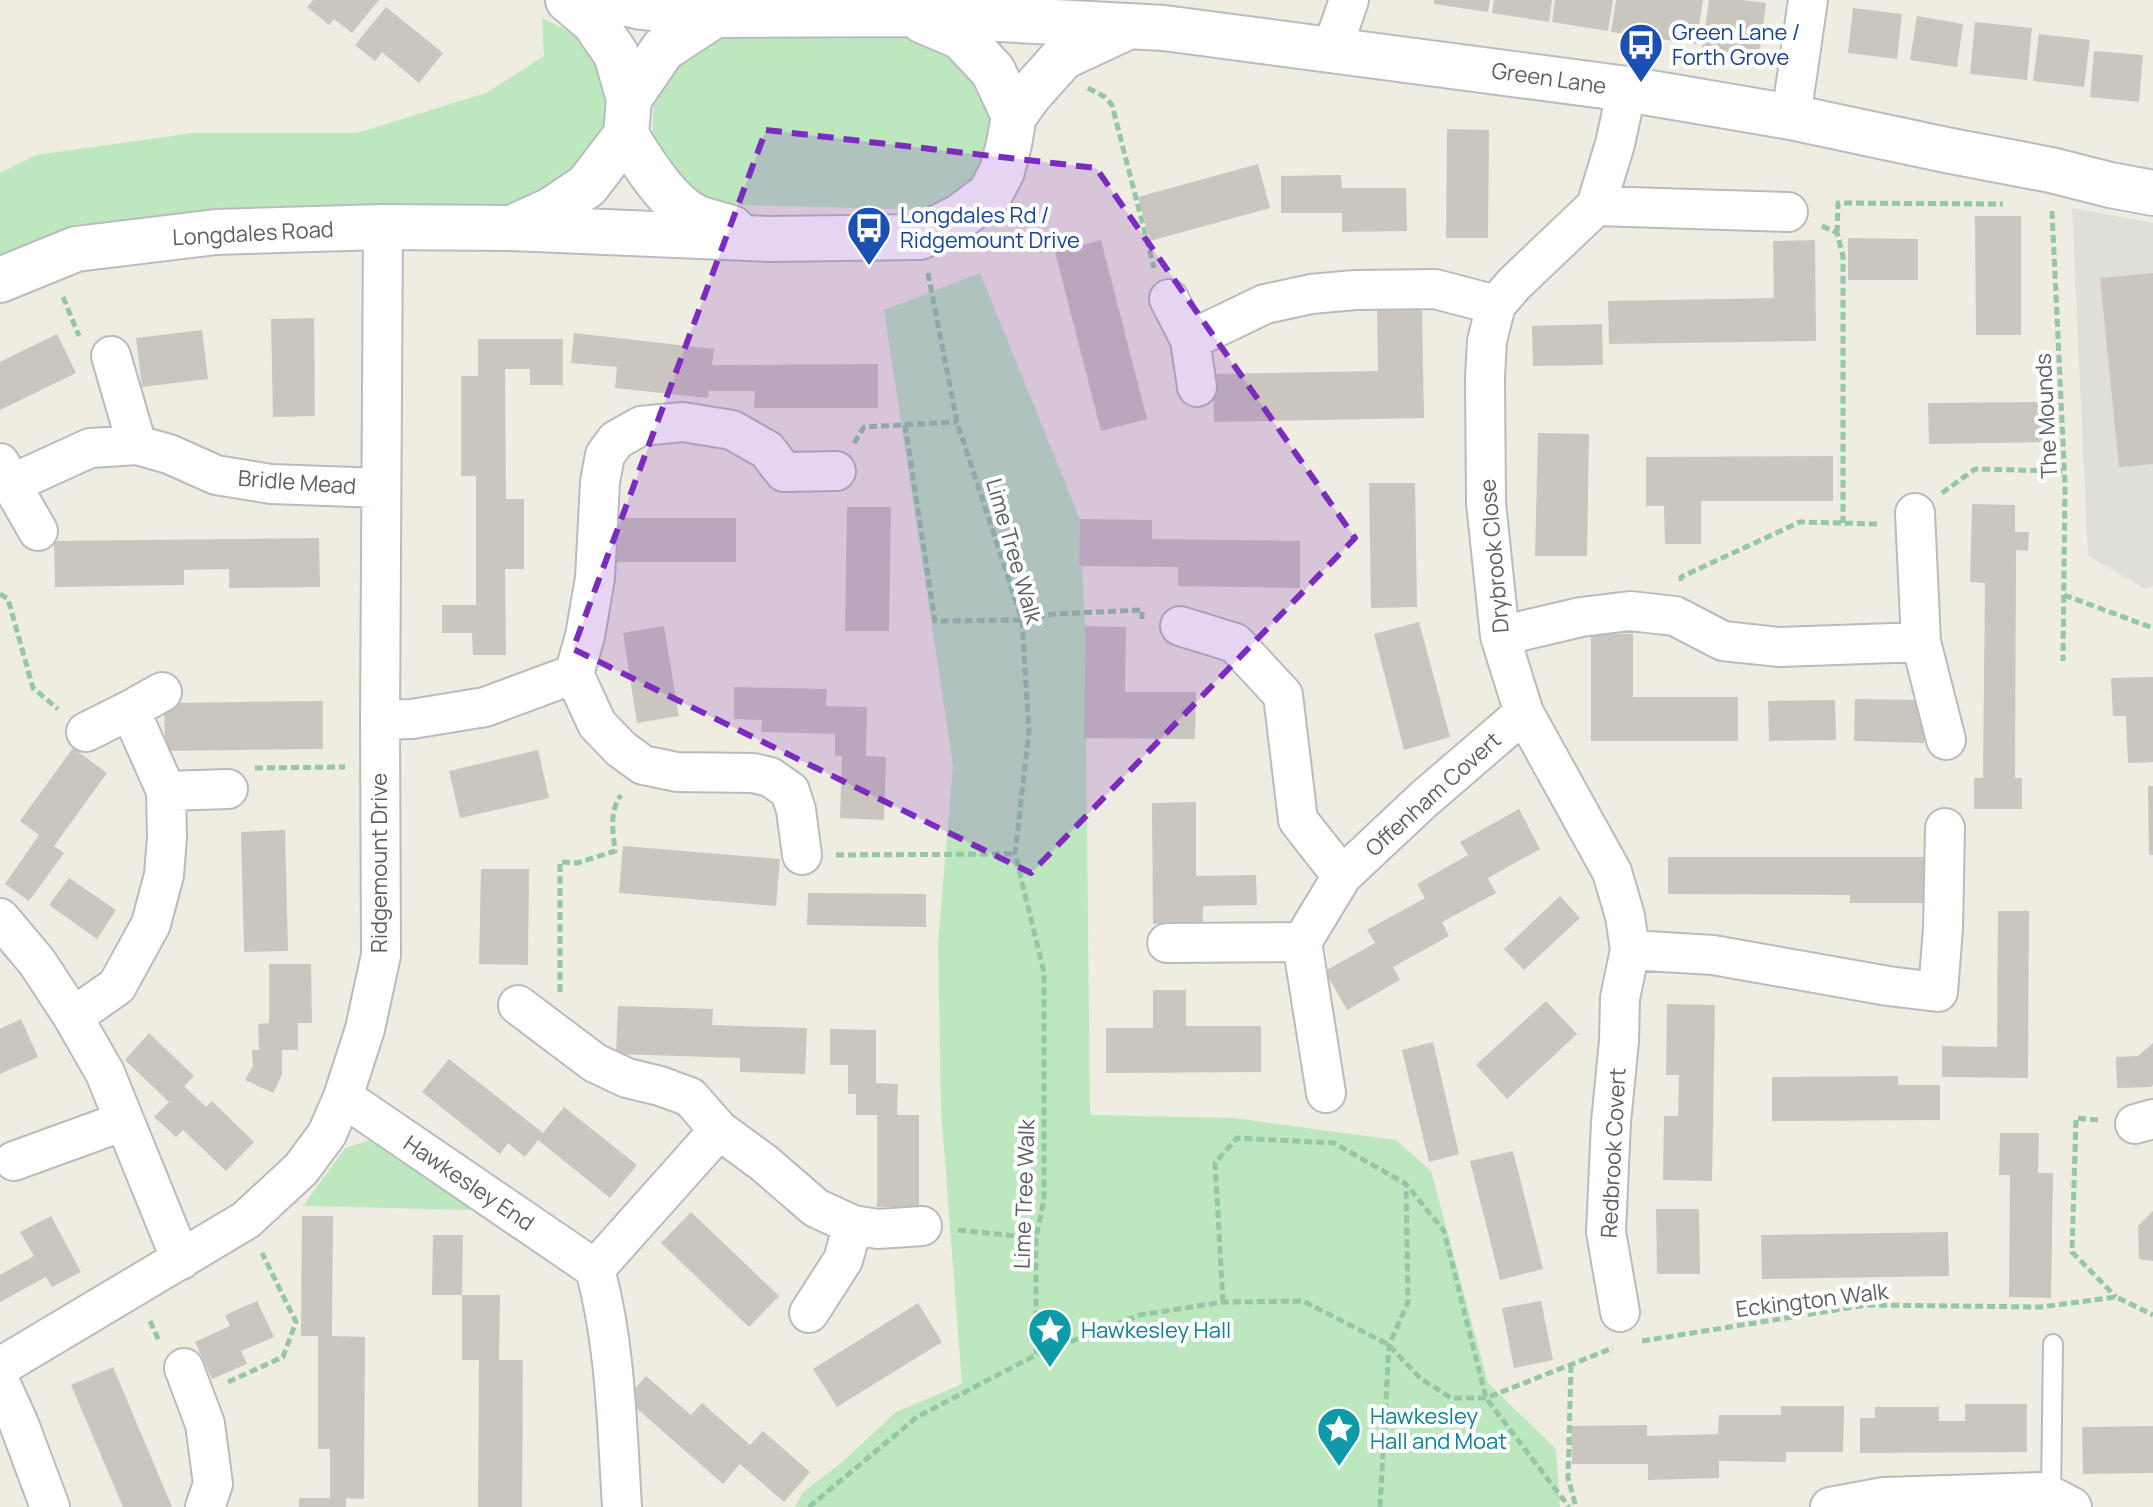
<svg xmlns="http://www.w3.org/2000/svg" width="2153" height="1507" viewBox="0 0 2153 1507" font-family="Manrope,sans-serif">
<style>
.industrial{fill:#dfded7}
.green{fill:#bde8be}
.building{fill:#cac6bf}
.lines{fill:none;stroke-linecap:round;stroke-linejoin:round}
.lane-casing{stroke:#b8bbc0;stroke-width:22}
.street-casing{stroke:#b8bbc0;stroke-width:42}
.secondary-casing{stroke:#b8bcc2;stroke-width:48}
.path{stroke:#94c7a4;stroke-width:5;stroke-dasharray:8 4;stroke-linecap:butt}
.lane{stroke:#fff;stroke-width:18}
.street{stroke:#fff;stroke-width:38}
.secondary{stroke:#fff;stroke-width:44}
.marked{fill:#7b2cbf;fill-opacity:0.2;stroke:#7b2cbf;stroke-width:6;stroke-dasharray:16 10;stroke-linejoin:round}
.labels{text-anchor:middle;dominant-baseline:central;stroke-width:8;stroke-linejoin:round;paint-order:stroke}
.transit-label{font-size:22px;fill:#164399;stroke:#fff;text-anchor:start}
.street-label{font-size:22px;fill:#5b5f64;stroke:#fff}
.culture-label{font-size:22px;fill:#0d838f;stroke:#fff;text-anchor:start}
</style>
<rect width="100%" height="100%" fill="#efece2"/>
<!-- industrial -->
<path class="industrial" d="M2072,208L2153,223V586L2146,589L2088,556Z"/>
<!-- green -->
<path class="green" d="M542,18L595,44L610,110L595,158L561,188L509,208L343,207L231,209L74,232L0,263V173L36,155L193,133H357L486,93L544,56Z
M719,33L921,34L973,66L994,107L985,162L963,195L927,210L706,204L665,176L652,138L654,96L667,63Z
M980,273L1080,519L1085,626L1090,1115L1234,1118L1396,1140L1431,1171L1488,1383L1556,1449L1560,1507H795L803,1492L840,1464L896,1412L962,1384L941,1109L938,943L953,765L884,310Z
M371,1140L393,1149L474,1210L303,1206L345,1148Z"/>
<!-- building -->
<path class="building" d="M313,0H379L352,33L334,19L329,25L307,7Z
M1434,0H1490L1488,12L1434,4Z
M1494,0H1552L1549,22L1492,13Z
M1555,0H1613L1608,31L1552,22Z
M1616,0H1703L1696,44L1611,32Z
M1709,0H1742L1766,3L1759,57L1702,50Z
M386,7L443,53L419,83L382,52L375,61L355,45Z
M1853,8L1902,14L1897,59L1848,53Z
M1917,16L1963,24L1957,67L1910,60Z
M1975,22L2032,28L2027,80L1970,74Z
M2039,34L2090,40L2084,87L2033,81Z
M2094,51L2143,55L2139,102L2090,97Z
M1447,129L1489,130L1488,238H1446Z
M1258,164L1270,208L1150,241L1138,197Z
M1341,175L1342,188H1406L1407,231L1342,232V213H1281V176Z
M1975,216H2021V335H1976Z
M1848,238L1918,239V280H1848Z
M1101,240L1147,419L1101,431L1055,252Z
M1815,240L1816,341L1609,344L1608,301L1774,298L1773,241Z
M2153,273V464L2119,467L2100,278Z
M1422,308L1424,418L1214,422L1213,374L1378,371L1377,310Z
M314,318L315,416L273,417L271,319Z
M1602,324L1603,365L1533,366L1532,326Z
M202,330L208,379L142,387L136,338Z
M574,333L714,349L712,365L878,364V408H754L755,391H709L708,398L615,388L617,367L571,363Z
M57,334L76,373L0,410V362Z
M478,339H563V385H530V369H505L506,499H524V569H505L506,655H473L472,633H442V605H476V476H461V376H478Z
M2043,402V442L1929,444L1928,403Z
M1538,433L1589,434L1587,556H1535Z
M1833,456V501H1701V544H1665L1664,506H1646V457Z
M1369,483H1415L1417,607L1371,608Z
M1972,504L2015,505V532H2029L2028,551L2016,550L2015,778H2022V809H1974V778H1983L1985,583L1970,582Z
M847,507H891L889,631H845Z
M611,518H736V562H611Z
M1080,519L1152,520V539L1300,541V588L1178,586V567L1079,566Z
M319,538L320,587L229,588V569L184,570V585L55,587L54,541Z
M1419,622L1450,737L1404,750L1374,634Z
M664,626L679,716L637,723L623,633Z
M1085,626L1126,627L1125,692H1196L1195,739L1084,738Z
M1591,633L1633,634V697H1738V741H1591Z
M2153,677V762L2128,763L2126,716H2113L2111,678Z
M734,687L827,689L826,706L867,707L866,756L886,757L884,820L840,818L842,756H835V734L761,732L762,720L734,719Z
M1855,699L1925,700L1924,743L1854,741Z
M1835,700L1836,740L1769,741L1768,701Z
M323,701V749L165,751L164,703Z
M73,748L107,773L54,846L64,853L29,901L5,884L39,835L20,821Z
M538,750L549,798L460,818L449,771Z
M2148,786H2153V855H2149Z
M1196,802V876L1256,875L1257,905L1203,906V923L1153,924L1152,803Z
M1519,809L1540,849L1488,878L1496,893L1442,922L1449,936L1393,967L1400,980L1347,1010L1325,971L1375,943L1367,930L1425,898L1417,884L1468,855L1460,842Z
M285,830L288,951L244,952L241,832Z
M623,846L780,859L776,906L619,893Z
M1668,857H1924V903H1850V895L1668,894Z
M481,869H529L528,965L479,964Z
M69,878L116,910L97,939L49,905Z
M808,893L926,894V927L807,925Z
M1560,896L1580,918L1524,970L1504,949Z
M1998,911H2029L2028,1078L1942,1077V1046L1997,1047Z
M269,964H311L312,1023H298V1050H282V1075L273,1093L245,1080L253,1066L252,1050H259L258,1024L269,1023Z
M1153,990H1186V1026H1261V1072L1106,1073V1028H1153Z
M1546,1001L1577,1034L1507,1099L1476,1065Z
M1667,1004L1715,1005L1712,1181L1663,1180L1664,1116H1678L1679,1075H1666Z
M618,1006L713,1009L712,1025L807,1028L805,1074L740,1072V1058L616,1054Z
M21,1019L38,1057L0,1074V1029Z
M830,1029L876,1030V1083L898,1084L897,1115H919V1207H877V1115H856V1094H848V1065H830Z
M149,1033L194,1076L184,1086L206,1107L212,1101L254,1142L226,1171L183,1130L176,1137L154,1117L169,1102L125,1060Z
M1433,1042L1459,1154L1429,1162L1402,1050Z
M2153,1043V1085L2151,1087L2117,1088L2116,1057L2138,1056Z
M449,1059L543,1133L564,1107L637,1165L610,1198L538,1140L525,1157L508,1143L500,1154L422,1092Z
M1898,1076V1085H1940V1120L1772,1121V1077Z
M2000,1133H2039L2038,1173H2053L2051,1298L2009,1297L2010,1175H1999Z
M1513,1151L1543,1269L1500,1280L1470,1161Z
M1656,1209H1699L1700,1274H1657Z
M2153,1211V1261L2139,1259L2138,1226Z
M691,1212L779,1296L749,1327L661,1243Z
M51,1216L81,1272L52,1287L46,1277L0,1302V1275L34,1256L20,1232Z
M302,1216H333L332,1336L365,1337L364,1499L346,1498V1507H299V1498H330V1449H318V1336H301Z
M1948,1232L1949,1276L1762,1279L1761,1235Z
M433,1235H463L462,1295H500L499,1360H523L522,1507H478L479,1360H462V1295H432Z
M257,1301L274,1337L241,1351L247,1364L212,1379L195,1342L230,1326L225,1315Z
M1541,1301L1553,1360L1514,1368L1502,1308Z
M918,1303L942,1342L837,1407L813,1369Z
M113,1367L172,1507H123L71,1385Z
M646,1376L691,1415L702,1403L750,1445L763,1431L810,1472L784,1502L740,1464L723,1484L626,1399Z
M1965,1404H2027V1452L1860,1453V1418H1875V1407H1939V1421H1965Z
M1781,1406H1844L1843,1452H1786V1462L1719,1461V1478L1648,1480V1464H1572L1571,1426L1647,1425V1436L1718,1434L1719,1415H1781Z
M2153,1426V1473L2083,1474L2082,1427Z"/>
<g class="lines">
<!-- lane casing -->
<g class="lane-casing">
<path id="lane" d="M2051,1496L2053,1344"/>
</g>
<!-- street casing -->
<g class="street-casing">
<path id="street" d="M1332,49L1349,0
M1791,117L1808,0
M1596,206L1788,212
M1169,299L1190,340L1197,387
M1190,340L1265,304L1311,294L1355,290L1435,289L1496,305
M111,356L137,445
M0,463L11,484L90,448L137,445L169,454L216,475L271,484L381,488
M11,484L38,531
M1180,626L1235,643L1283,695L1298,820L1342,876
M1500,636L1581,617L1630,611L1675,616L1723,641L1780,647L1921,642L1915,513
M1921,642L1946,740
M574,674L585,636L595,578L600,482L605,455L616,440L641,426L683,422L732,430L767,450L784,472L836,471
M130,710L162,692
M380,720L412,719L485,707L574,674L597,724L621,749L643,765L677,772L753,773L770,777L790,791L796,810L802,855
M166,791L228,789
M0,918L37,962L73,1017L105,1073L181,1260
M1302,942L1326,1093
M1167,943L1302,942L1342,876L1424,799L1524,713
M1630,950L1713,955L1888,986L1938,992L1943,928L1945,828
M518,1005L595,1063L627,1078L660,1086L690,1097L719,1130
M73,1017L117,986L151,924L164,875L167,837L166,791L130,710L86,732
M343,1097L595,1269C616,1346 617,1428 622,1507
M2135,1124L2153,1119
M14,1161L124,1121
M595,1269L719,1130L764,1163L816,1208L853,1225L878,1229L922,1226
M1620,1312L1606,1232L1611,1122L1619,1041L1620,998L1630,950L1625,916L1612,872L1524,713L1500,636L1486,503L1485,377L1487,341L1496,305L1514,284L1596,206L1615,144L1627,89
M809,1313L843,1260L853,1225
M0,1367L246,1220L301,1169L327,1134L343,1097L365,1029L381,955L380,720L383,227
M184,1368L205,1424L213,1484L205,1507
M0,1382L19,1424L50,1507
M1830,1507L1884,1497L2043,1492L2072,1507"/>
</g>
<!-- secondary casing -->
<g class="secondary-casing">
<path id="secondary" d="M609,0L642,7L715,15L907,14L1164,28L1627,89L1791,117L1946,150L2051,170L2110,185L2153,193
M629,99L663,49L715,15
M1014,116L1029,95L1063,57L1123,29
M626,135C641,160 669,205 696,217C707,222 720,224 732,228
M514,227L551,210L587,186L626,135L629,99L616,54L594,22L568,0
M0,280L76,249L216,232L383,227L512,228L769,239L920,237L961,216L990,194L1002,171L1009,144L1014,116L993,71L961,37L923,21"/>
</g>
<!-- path -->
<path class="path" d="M1088,88L1105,97L1112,105L1154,268
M2052,211L2065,484L2063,661
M1822,226L1837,233L1843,256V523
M1837,233L1838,203L2003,204
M928,273L957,422L1022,620L1029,731L1015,854L1044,972V1200L1036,1238V1355
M63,297L79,336
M905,425L935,621L1022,620L1053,614L1142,610V619
M854,443L864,427L957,422
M1942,493L1975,469L2065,471
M1681,581V577L1800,522L1879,524
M0,594L8,599L33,688L58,709
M2064,595L2153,628
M255,768L345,767
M836,855L1015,854
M560,992V862L577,863L615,851C613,832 609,811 621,795
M2098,1120L2076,1118L2072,1252L2116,1297
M958,1230L1036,1238
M1223,1302L1215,1163L1237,1138L1334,1143L1406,1184L1444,1231L1486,1398L1569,1507
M150,1321L159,1341
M1642,1341L1867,1305L2041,1307L2116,1297L2153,1315
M1571,1365L1568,1478L1576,1507
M228,1382L283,1357L296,1322L262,1253
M809,1507L917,1417L1036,1355L1140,1315L1223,1302L1303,1301L1389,1345L1420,1378L1451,1398H1486L1613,1348
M1380,1507L1389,1345L1408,1302L1406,1184"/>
<!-- lane -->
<use href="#lane" class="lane"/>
<!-- street -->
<use href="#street" class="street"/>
<!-- secondary -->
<use href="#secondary" class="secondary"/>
</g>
<!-- marked area -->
<path class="marked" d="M766,130L1096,168L1355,538L1031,873L573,649Z"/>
<!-- icons -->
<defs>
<g id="bus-pin" transform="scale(2.3)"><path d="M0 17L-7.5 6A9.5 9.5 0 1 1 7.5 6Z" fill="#1a4fb4" stroke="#fff"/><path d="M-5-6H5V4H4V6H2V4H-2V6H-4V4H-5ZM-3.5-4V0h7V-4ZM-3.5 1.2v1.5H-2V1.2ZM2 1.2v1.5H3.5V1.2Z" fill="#fff"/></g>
<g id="sight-pin" transform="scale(2.3)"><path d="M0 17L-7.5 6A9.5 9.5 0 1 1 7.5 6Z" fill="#0f9aa8" stroke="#fff"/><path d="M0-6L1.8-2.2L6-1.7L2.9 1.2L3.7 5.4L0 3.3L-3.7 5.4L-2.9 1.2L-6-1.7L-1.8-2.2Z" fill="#fff"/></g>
</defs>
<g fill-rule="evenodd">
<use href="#bus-pin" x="1641" y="45"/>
<use href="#bus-pin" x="869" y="228"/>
<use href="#sight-pin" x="1050" y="1330"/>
<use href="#sight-pin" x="1339" y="1429"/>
</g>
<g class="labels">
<!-- transit labels -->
<g class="transit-label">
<text x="1672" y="32">Green Lane /<tspan x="1672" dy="25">Forth Grove</tspan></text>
<text x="900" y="215">Longdales Rd /<tspan x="900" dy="25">Ridgemount Drive</tspan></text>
</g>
<!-- street labels -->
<g class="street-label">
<text transform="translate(1549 78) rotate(8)">Green Lane</text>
<text transform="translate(253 233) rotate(-3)">Longdales Road</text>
<text transform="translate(2046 416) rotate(-93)">The Mounds</text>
<text transform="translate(297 482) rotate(4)">Bridle Mead</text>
<text transform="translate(1014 551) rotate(74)">Lime Tree Walk</text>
<text transform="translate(1494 556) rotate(-95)">Drybrook Close</text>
<text transform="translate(1433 794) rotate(-42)">Offenham Covert</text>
<text transform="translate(379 863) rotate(-90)">Ridgemount Drive</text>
<text transform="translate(1613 1153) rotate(-87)">Redbrook Covert</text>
<text transform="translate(469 1183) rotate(34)">Hawkesley End</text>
<text transform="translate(1024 1194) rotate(-88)">Lime Tree Walk</text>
<text transform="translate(1812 1300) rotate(-7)">Eckington Walk</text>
</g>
<!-- culture labels -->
<g class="culture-label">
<text x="1081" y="1330">Hawkesley Hall</text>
<text x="1370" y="1416">Hawkesley<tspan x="1370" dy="25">Hall and Moat</tspan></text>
</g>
</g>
</svg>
